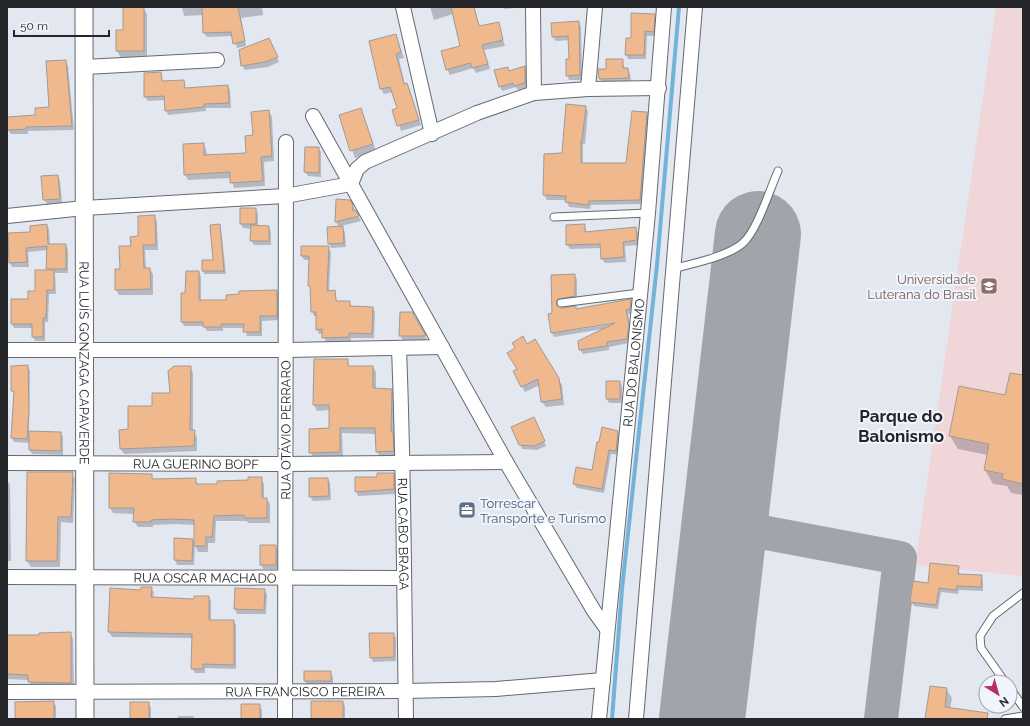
<svg xmlns="http://www.w3.org/2000/svg" width="1030" height="726" viewBox="0 0 1030 726" font-family="Raleway,sans-serif">
<style>
.education{fill:#f0d5d9}
.shadow{fill:#0003}
.lines{fill:none;stroke-linecap:round;stroke-linejoin:round}
.stream{stroke:#74b3d9;stroke-width:4}
.taxiway{stroke:#a2a4ac;stroke-width:34}
.runway{stroke:#a2a4ac;stroke-width:86}
.building{fill:#efb98d;stroke:#a29a93}
.service-casing{stroke:#666971;stroke-width:9}
.minor-casing{stroke:#666971;stroke-width:16}
.tertiary-casing{stroke:#666971;stroke-width:19}
.service{stroke:#fff;stroke-width:7}
.minor{stroke:#fff;stroke-width:14}
.tertiary{stroke:#fff;stroke-width:17}
.labels{text-anchor:middle;dominant-baseline:central;stroke-width:4;stroke-linejoin:round;paint-order:stroke}
.education-label{font-size:13px;fill:#785e54;stroke:#f0f4fd;text-anchor:end}
.street-label{font-size:13px;fill:#25262a;stroke:#f0f4fd}
.service-label{font-size:13px;fill:#4e5e75;stroke:#f0f4fd;text-anchor:start}
.district-label{font-size:17px;font-weight:bold;fill:#25262a;stroke:#f0f4fd}
</style>
<rect width="100%" height="100%" fill="#e3e7f0"/>
<!-- education -->
<path class="education" d="M996,7H1023V576L915,565Z"/>
<!-- shadow -->
<path class="shadow" d="M143,7L147,14V58H121L117,51V31H124Z
M182,7H262L263,15L241,18L246,46L237,48L232,36L207,37L204,33V15L184,16Z
M430,7H474L480,27L498,23L505,46L484,50L490,69L476,73L473,68L450,75L447,69L461,46L453,14L434,20Z
M503,7H523L505,9Z
M654,15L657,19L656,36H647L646,59H628L626,54L632,39Z
M579,22L581,27L582,80H569L567,75L570,60L569,40L556,41L553,37Z
M396,35L404,58L399,59L405,85L407,84L410,90L421,125L401,131L394,110L398,109L393,92L384,94L381,89Z
M272,44L279,62L268,67L245,70L242,65Z
M622,60L625,69H628L630,74L631,82L602,83L600,78L607,70Z
M65,61L68,66L74,130L28,131V134H11L8,130L7,118L36,116L50,108Z
M525,67L527,71V87L518,90L516,87L502,91L500,86L507,68L509,71Z
M161,73L163,82L183,81L186,89L228,86L230,91L231,108H206V111L168,115L166,110L165,100L148,101L145,97Z
M585,107L588,111L585,144H583V164H626L647,113L649,118L642,204L591,205L590,209L569,207L566,200H547L544,195L545,155L563,154Z
M361,109L376,151L355,158L340,115Z
M269,111L272,117L274,161L264,162L265,186L234,188L231,178L188,180L185,174L203,144L206,149L207,156L247,154L254,136Z
M318,148L321,152V177L308,176L305,172Z
M57,176L60,180L62,203L47,204L44,200L42,177Z
M337,200L350,201L361,221L341,226L345,232L346,247L331,248L329,243L339,227L336,222Z
M241,209H256L258,214V227H269L271,232V245H254L251,240L252,229L243,228L241,224Z
M154,216L157,222L158,250H145L146,269H150L153,274V295H119L116,290L121,270Z
M46,225L49,229L50,245H66L68,250V273H55L56,294H49L48,322H45V341H35L33,337V328H14L12,324L36,292L49,271L48,250L28,252L29,267H12L10,263L31,233Z
M220,225L221,228L226,274H204L203,271L214,261Z
M584,225L587,233L636,228L638,233L639,245L625,246L626,262L605,263L602,259L601,248L570,249L567,244Z
M328,247L331,252L329,292L335,291L337,302H349L352,306L373,308L375,312L374,338H351V341L326,342L323,334H319L317,329V316H314L312,311L311,289L309,286L310,260H304L302,256Z
M199,272L201,277V301H227L277,291L279,296V320L262,321V336H247L245,328H223V331H207L204,326H184L182,322L186,294Z
M574,275L577,279V300L561,303L559,309L575,307L577,310L630,300L633,304L632,314H628L631,330L629,343L609,347V350L583,354L580,350L603,329L554,337L552,333L621,323L553,314L552,276Z
M412,313L427,340H403L400,336Z
M534,340L562,385L564,405L546,407L542,402L540,385L525,392L514,371L518,369L527,345Z
M347,360L350,367H373L376,372V389H391L395,395L394,436L396,439V456L380,457L377,451V434L342,433L343,458H314L310,452L329,429L330,410L317,411L314,405Z
M28,366L30,371L29,432L61,433L63,437V455L32,454L30,450V443L14,442L12,438L15,395L12,390Z
M190,367L193,373V431L197,437V451L124,454L121,449L129,430L153,407L171,394Z
M1023,376V495L1011,493L1007,486L993,484L985,470L988,455L958,449L950,436L1006,397Z
M607,382H620L622,386V403H609L607,399Z
M535,421L546,446L537,450L522,449L520,444Z
M618,432L620,436L618,455L611,454L604,493L577,488L574,484L593,471Z
M72,473L75,479L73,523L61,522L60,567H31L27,561Z
M394,474L396,478V494L358,496L356,491L378,478Z
M151,475L154,480L195,479L198,485H218L261,478L264,484V499H267L270,504V523H248L247,521H216L215,543H208V552H198L195,546L194,565H177L175,560V539L192,540L195,545V525L176,524L153,525V527H138L134,521V514L113,513L110,508Z
M328,479L330,483L331,500L313,501L310,496Z
M7,480L10,485L11,561H7Z
M276,546L278,551V569H263L261,564Z
M958,567L960,575L981,576L983,580V591L959,590L958,594L941,592L938,609L914,606L911,602L929,585Z
M151,588L154,592L153,598L195,600L209,597L211,601V621H233L236,625V669L205,668V673H195L192,668L193,638L112,637L109,632L111,589L141,591Z
M236,589L264,590L267,594L266,614H237L235,609Z
M70,633L73,639L74,688L32,687L29,680L7,679V649L40,636Z
M393,634L396,638V661L373,662L371,657Z
M330,672L333,677V685H308L305,681Z
M946,689L952,698L950,709L980,719H926Z
M53,702L56,706V719H16Z
M343,702L345,706V719H312Z
M149,703L151,708V719H131Z
M259,705L262,710V719H242Z
M178,716H193L195,719H177Z"/>
<g class="lines">
<!-- stream -->
<path class="stream" d="M612,719L622,589L657,265L679,7"/>
<!-- taxiway -->
<path class="taxiway" d="M724,525L900,558L881,719"/>
<!-- runway -->
<path class="runway" d="M702,719L758,234"/>
</g>
<!-- building -->
<path class="building" d="M123,7H144V51H116V30H123Z
M202,7H238L245,41L233,44L231,32L203,33Z
M451,7H474L479,26L499,22L503,40L482,45L488,64L472,68L470,63L446,70L441,51L460,46Z
M631,13L655,14L654,32L645,31L644,55H625L626,38H631Z
M579,21L580,75L566,76V59H569L568,36L552,37L551,23Z
M396,34L401,52L396,54L404,84L407,83L419,120L397,126L392,110L397,108L390,87L380,89L369,41Z
M269,38L278,57L265,62L241,66L239,50Z
M606,59H623V68H628L629,78L599,79L598,69H606Z
M66,60L72,126L26,127V129L7,130V117L35,115V108L49,107L46,61Z
M525,66V83L514,86L513,83L499,87L494,70L508,67L509,71Z
M161,72L162,81L184,80L185,88L228,85L229,103L204,104V107L165,111L164,96L144,97V73Z
M566,104L586,106L582,140H581V163H626L632,111L647,112L640,200L589,201L588,205L565,202L566,196L543,195L544,154L562,153Z
M361,108L373,144L350,151L339,115Z
M269,110L272,156L261,157L263,181L230,183V172L184,175L183,144L204,143V155L246,153L245,136L253,135L251,112Z
M305,147H319V173L304,172Z
M58,175L60,199L43,200L41,176Z
M336,199L350,200L353,205L352,210L356,211L359,216L335,222Z
M240,208H256V224H240Z
M155,215L156,245H143L144,268H150L151,289L115,290V269H120L119,246H131L130,237L138,236V216Z
M47,224L48,244H66V269H46L47,246L26,248L27,262L9,263L8,233L30,232V226Z
M220,224L224,271H202V260H213L210,225Z
M585,224V232L636,227L637,240L623,242L624,257L601,259L600,244L566,245V225Z
M251,225L269,226V241H250Z
M343,226L344,243L328,244L327,227Z
M301,246H329L327,291L335,290L336,301H350V306L373,307L372,334L349,333V337L322,338V329L316,330V312H311L310,286H308L309,256H301Z
M35,270H54V290H47L46,318H43V337H32V324H11V299H28V291H35Z
M186,271H199V300H226V295L239,294V291L277,290V316H260V332H243L244,324H221V327H203V322H181V293H185Z
M575,274V296L558,299L556,301L557,306L562,308L576,306V309L631,299L630,309L626,310L629,325L627,339L607,342V346L579,350L578,341L615,323L551,333L548,314L552,313L551,275Z
M400,312H413L414,317H415L426,336H399Z
M523,336L527,344L535,339L559,378L562,399L541,402L538,379L521,387L513,371L517,369L507,353L515,348L512,343Z
M314,359H348V366H373V388L392,389L391,432H393L394,451L376,452L375,428H340V452L309,453V429L329,428V405H313Z
M28,365L29,411L27,439L11,438L14,391H11V366Z
M174,366H191L190,430H195L194,446L120,449L119,430L128,429V406H152V393H170L168,371Z
M1010,373L1023,375V484L1002,479L1003,474L984,470L989,444L949,436L959,386L1005,395Z
M606,381H620V399H606Z
M534,417L545,441L534,446L519,445L511,427Z
M602,427L618,431L616,451L609,450L602,489L573,484L576,467L592,470L597,442H599Z
M29,431L61,432V451L29,450Z
M27,472H73L71,517H58L57,561H26Z
M109,473L152,474V479L196,478V484H217V481L248,480V477H262V498H267V518H244V515L214,516L212,537H206V546H194V520L172,519L151,520V522H133L134,508H109Z
M377,473H394V489L355,492V477H377Z
M309,478H328L329,496L309,497Z
M174,538L193,539L192,561L174,560Z
M260,545H276V565H260Z
M930,563L959,566L958,574L982,575L981,587L957,586L956,590L939,588L936,605L910,602L913,581L928,583Z
M141,587H152L151,597L194,599V596H209V620H234V665L203,664V669H191L192,634L108,632L110,588L140,590Z
M235,588L265,589L264,610L234,609Z
M71,632V683L28,682V675L7,674V635H39V633Z
M369,633H394V657L370,658Z
M304,671H331V681H304Z
M930,686L947,688L945,707L988,713L987,719H925Z
M54,701V719H15V702Z
M311,701H343V719H311Z
M130,702H149V719H130Z
M241,704H260V719H241Z"/>
<g class="lines">
<!-- service casing -->
<g class="service-casing">
<path id="service" d="M554,217L648,213
M673,269C693,263 727,257 743,243C757,231 770,189 778,171
M561,303L639,293
M1005,682L981,648L980,636L993,616L1023,593
M1010,688L1023,707
M1005,719L1023,716"/>
</g>
<!-- minor casing -->
<g class="minor-casing">
<g id="minor">
<path d="M403,7L432,134"/>
<path d="M533,7L534,93"/>
<path d="M85,67L217,60"/>
<path d="M588,89L595,7"/>
<path d="M313,116L506,462L594,611L607,629"/>
<path d="M351,184L357,169L365,162L477,113L534,93L588,89L659,88"/>
<path d="M7,216L84,208L285,196L351,184"/>
<path id="s1" d="M399,349C404,472 404,596 406,719"/>
<path d="M7,350H287L442,347"/>
<path id="s2" d="M7,463L284,464L506,462"/>
<path id="s3" d="M7,577L403,578"/>
<path id="s4" d="M7,692L405,691L496,689L603,680"/>
<path id="s5" d="M285,719L286,142"/>
<path id="s6" d="M599,719L648,213L664,7"/>
<path d="M636,719L695,7"/>
</g>
</g>
<!-- tertiary casing -->
<g class="tertiary-casing">
<g id="tertiary">
<path id="s7" d="M84,7L85,719"/>
</g>
</g>
<!-- service -->
<use href="#service" class="service"/>
<!-- minor -->
<use href="#minor" class="minor"/>
<!-- tertiary -->
<use href="#tertiary" class="tertiary"/>
</g>
<!-- icons -->
<defs>
<g id="university-square" transform="scale(0.9)"><rect x="-9" y="-9" width="18" height="18" rx="4" fill="#8d6e63" stroke="#f0f4fd"/><path d="M0-5L7-2L0 1L-7-2ZM-4 1L0 2.5L4 1V4Q0 6-4 4Z" fill="#fff"/></g>
<g id="office-square" transform="scale(0.9)"><rect x="-9" y="-9" width="18" height="18" rx="4" fill="#5c6f8a" stroke="#f0f4fd"/><path d="M-6-3h4V-5.5h4V-3h4V5H-6ZM-1-4.5V-3h2v-1.5ZM-6 0V1H6V0Z" fill="#fff"/></g>
</defs>
<g fill-rule="evenodd">
<use href="#university-square" x="989" y="286"/>
<use href="#office-square" x="467" y="510"/>
</g>
<g class="labels">
<!-- education labels -->
<g class="education-label">
<text x="976" y="279">Universidade<tspan x="976" dy="15">Luterana do Brasil</tspan></text>
</g>
<!-- street labels -->
<g class="street-label">
<text stroke="none"><textPath href="#s7" startOffset="356">RUA LUÍS GONZAGA CAPAVERDE</textPath></text>
<text stroke="none"><textPath href="#s6" startOffset="358">RUA DO BALONISMO</textPath></text>
<text stroke="none"><textPath href="#s5" startOffset="289">RUA OTÁVIO PERRARO</textPath></text>
<text stroke="none"><textPath href="#s2" startOffset="189">RUA GUERINO BOPF</textPath></text>
<text stroke="none"><textPath href="#s1" startOffset="185">RUA CABO BRAGA</textPath></text>
<text stroke="none"><textPath href="#s3" startOffset="198">RUA OSCAR MACHADO</textPath></text>
<text stroke="none"><textPath href="#s4" startOffset="298">RUA FRANCISCO PEREIRA</textPath></text>
</g>
<!-- service labels -->
<g class="service-label">
<text x="480" y="503">Torrescar<tspan x="480" dy="15">Transporte e Turismo</tspan></text>
</g>
<!-- district labels -->
<g class="district-label">
<text x="901" y="416">Parque do<tspan x="901" dy="20">Balonismo</tspan></text>
</g>
</g>
<!-- border -->
<rect width="1030" height="726" fill="none" stroke="#25262a" stroke-width="16"/>
<!-- north arrow -->
<g transform="translate(998 694) rotate(143)"><circle r="19" fill="#f0f4fd" stroke="#9fa2a9"/>
<path d="M0-3L7 15L0 10L-7 15Z" fill="#b72d69"/>
<text y="-6" font-size="11" font-weight="bold" text-anchor="middle" fill="#25262a">N</text>
</g>
<!-- scale -->
<path d="M14 30v6h95v-6" fill="none" stroke="#25262a" stroke-width="2"/>
<text x="20" y="30" font-size="12" fill="#25262a" stroke="#f0f4fd" stroke-width="3" paint-order="stroke">50 m</text>
</svg>
